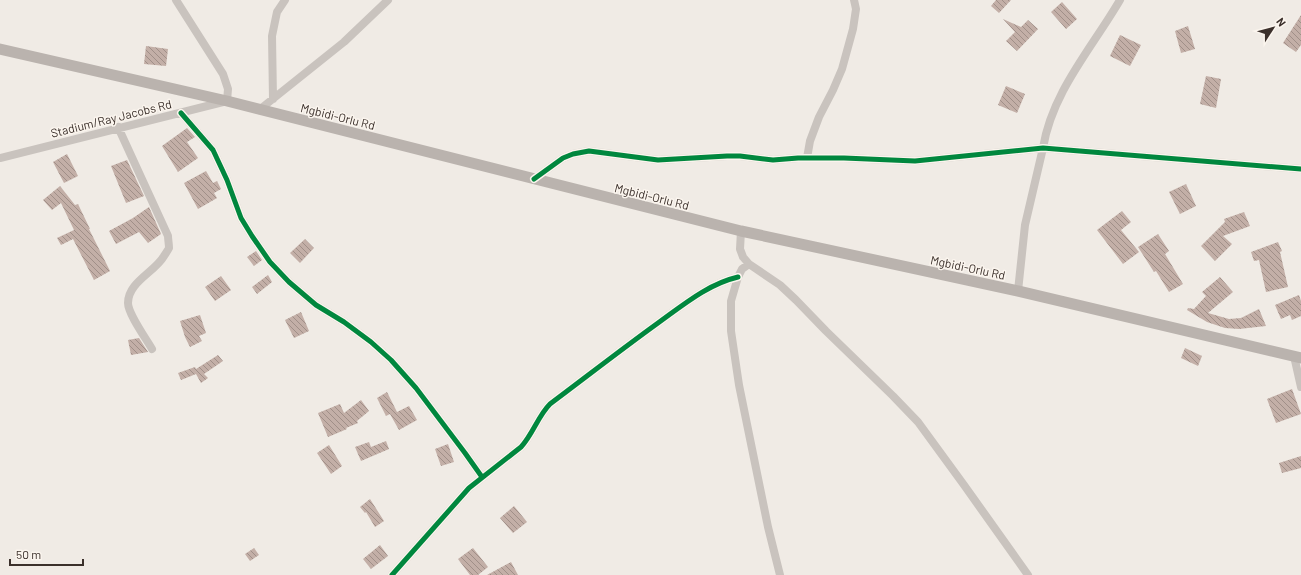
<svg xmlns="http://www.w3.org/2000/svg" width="1301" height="575" viewBox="0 0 1301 575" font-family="Barlow,sans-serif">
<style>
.building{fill:url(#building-back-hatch)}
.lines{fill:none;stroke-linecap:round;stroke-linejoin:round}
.minor{stroke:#c9c3be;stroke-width:8}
.secondary{stroke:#bab3ae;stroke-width:11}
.cycleway-casing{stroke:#fbf5ee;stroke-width:8}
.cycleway{stroke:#00873e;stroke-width:5}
.labels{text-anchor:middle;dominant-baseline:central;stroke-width:3;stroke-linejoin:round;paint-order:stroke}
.street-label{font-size:12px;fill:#3b302b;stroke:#fbf5ee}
</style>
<defs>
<pattern id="building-back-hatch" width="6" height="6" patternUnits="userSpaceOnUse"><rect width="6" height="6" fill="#c3afa7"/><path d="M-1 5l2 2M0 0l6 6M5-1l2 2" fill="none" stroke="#a08f88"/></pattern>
</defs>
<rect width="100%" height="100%" fill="#f0ebe5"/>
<!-- building -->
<path class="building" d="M996,0H1011L999,13L991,6Z
M1062,2L1077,19L1066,29L1051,12Z
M1301,15V45L1296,52L1283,43Z
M1003,19L1021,27L1028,20L1038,29L1017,51L1006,41L1015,32Z
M1188,26L1195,49L1181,53L1175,31Z
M1120,35L1141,45L1130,66L1110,56Z
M146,46L168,49L166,66L144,64Z
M1206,76L1221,79L1216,108L1200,104Z
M1006,86L1025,94L1017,113L998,105Z
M187,128L195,137L187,142L198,158L178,172L162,146Z
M67,154L78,176L64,183L53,162Z
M127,160L144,196L126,203L111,166Z
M206,171L213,183L217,181L221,189L214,193L217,198L198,209L184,183Z
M1186,184L1196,206L1180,214L1169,192Z
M60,186L75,205L78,204L90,229H89L110,271L94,280L73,239L61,245L57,238L74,230L61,203L52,210L43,200Z
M149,207L161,234L148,243L139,232L116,244L109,231L133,218Z
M1122,211L1131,222L1121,230L1139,252L1123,264L1097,230Z
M1244,212L1250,226L1223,236L1232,244L1215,261L1201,246L1225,222L1224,219Z
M1158,234L1169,251L1165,254L1183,284L1169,292L1156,271L1154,272L1138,247Z
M305,239L314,248L300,263L290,253Z
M1278,242L1282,251L1280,252L1288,287L1266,292L1259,260L1254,261L1251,252Z
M256,251L262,260L254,266L247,257Z
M268,275L272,282L257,294L252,287Z
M221,276L231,290L215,301L205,287Z
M1220,277L1233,292L1208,313L1229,319L1241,318L1259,309L1266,326L1239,329L1225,328L1207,322L1187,310L1188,308L1194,309L1206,296L1202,292Z
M1299,295L1301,301V316L1292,320L1290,315L1281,319L1275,305Z
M301,312L309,331L294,338L285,320Z
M200,315L206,333L199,336L202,341L190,347L185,337L180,321Z
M139,338L148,352L131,355L128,340Z
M1185,348L1202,356L1198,366L1181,358Z
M218,355L223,361L204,374L208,378L201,383L196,374L181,380L178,373L195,367L196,369Z
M1292,389L1301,414L1276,423L1267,399Z
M387,392L397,412L409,406L417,420L399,430L390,414L386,416L377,398Z
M361,400L369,411L357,421L358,423L346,428L347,429L328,437L318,413L340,404L344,413Z
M386,441L389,449L361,461L355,447L369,442L371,447Z
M448,444L454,462L441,466L435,449Z
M329,445L342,466L331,474L317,453Z
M1301,456V468L1282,473L1279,463Z
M370,499L384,521L375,527L366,512L365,513L360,507Z
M514,506L527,522L513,533L500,518Z
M380,545L388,556L371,569L363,559Z
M254,548L259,555L250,561L245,554Z
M473,548L488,567L478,575H470L458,559Z
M511,562L518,575H487Z"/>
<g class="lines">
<!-- minor -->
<path class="minor" d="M273,99L272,36L277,12L285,0
M259,110L344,42L388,0
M181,113L213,150L227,180L241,218L252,236L270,262L289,282L316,305L344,322L371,342L391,360L416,388L465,453L482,477
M118,127L168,236C168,239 169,244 169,248C168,250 166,253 164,256C155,272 128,282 128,303C128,314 147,340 152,349
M0,158L227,101L228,89L223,74L176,0
M807,158L810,141L819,117L833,90L842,69L853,29L856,9L854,0
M534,179L563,158L573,154L589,151L658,160L727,156H740L773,160L798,158H844L915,161L1043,148L1301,169
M741,231L740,249L743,257L749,264L780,285L796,300L826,331L893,396L918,422L964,485L1028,575
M749,264L742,269L738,277L731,301V331L739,385L768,527L780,575
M1018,291L1025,225L1043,148C1052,92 1092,48 1120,0
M1294,356L1301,387
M392,575L469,488L521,447C533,434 538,416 550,404C586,377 622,349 658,323C683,305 708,284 738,277"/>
<!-- secondary -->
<path class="secondary" d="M0,49L227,101L741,231L1018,291L1301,358"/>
<!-- cycleway casing -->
<g class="cycleway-casing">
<path id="cycleway" d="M181,113L213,150L227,180L241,218L252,236L270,262L289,282L316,305L344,322L371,342L391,360L416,388L465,453L482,477
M534,179L563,158L573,154L589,151L658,160L727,156H740L773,160L798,158H844L915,161L1043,148L1301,169
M392,575L469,488L521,447C533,434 538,416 550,404C586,377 622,349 658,323C683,305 708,284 738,277"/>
</g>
<!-- cycleway -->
<use href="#cycleway" class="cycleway"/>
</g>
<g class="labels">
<!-- street labels -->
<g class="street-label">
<text transform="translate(338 116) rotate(14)">Mgbidi-Orlu Rd</text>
<text transform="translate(111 118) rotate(-14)">Stadium/Ray Jacobs Rd</text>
<text transform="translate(652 196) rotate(14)">Mgbidi-Orlu Rd</text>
<text transform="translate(968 267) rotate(12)">Mgbidi-Orlu Rd</text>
</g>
</g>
<!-- north arrow -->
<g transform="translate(1273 28) rotate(54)" stroke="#fbf5ee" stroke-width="3" paint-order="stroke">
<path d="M0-3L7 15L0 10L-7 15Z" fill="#3b302b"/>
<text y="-6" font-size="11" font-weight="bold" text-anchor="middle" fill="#3b302b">N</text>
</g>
<!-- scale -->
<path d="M10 559v6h73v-6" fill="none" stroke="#3b302b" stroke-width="2"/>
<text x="16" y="559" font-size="12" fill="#3b302b" stroke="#fbf5ee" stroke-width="3" paint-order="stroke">50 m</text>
</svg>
